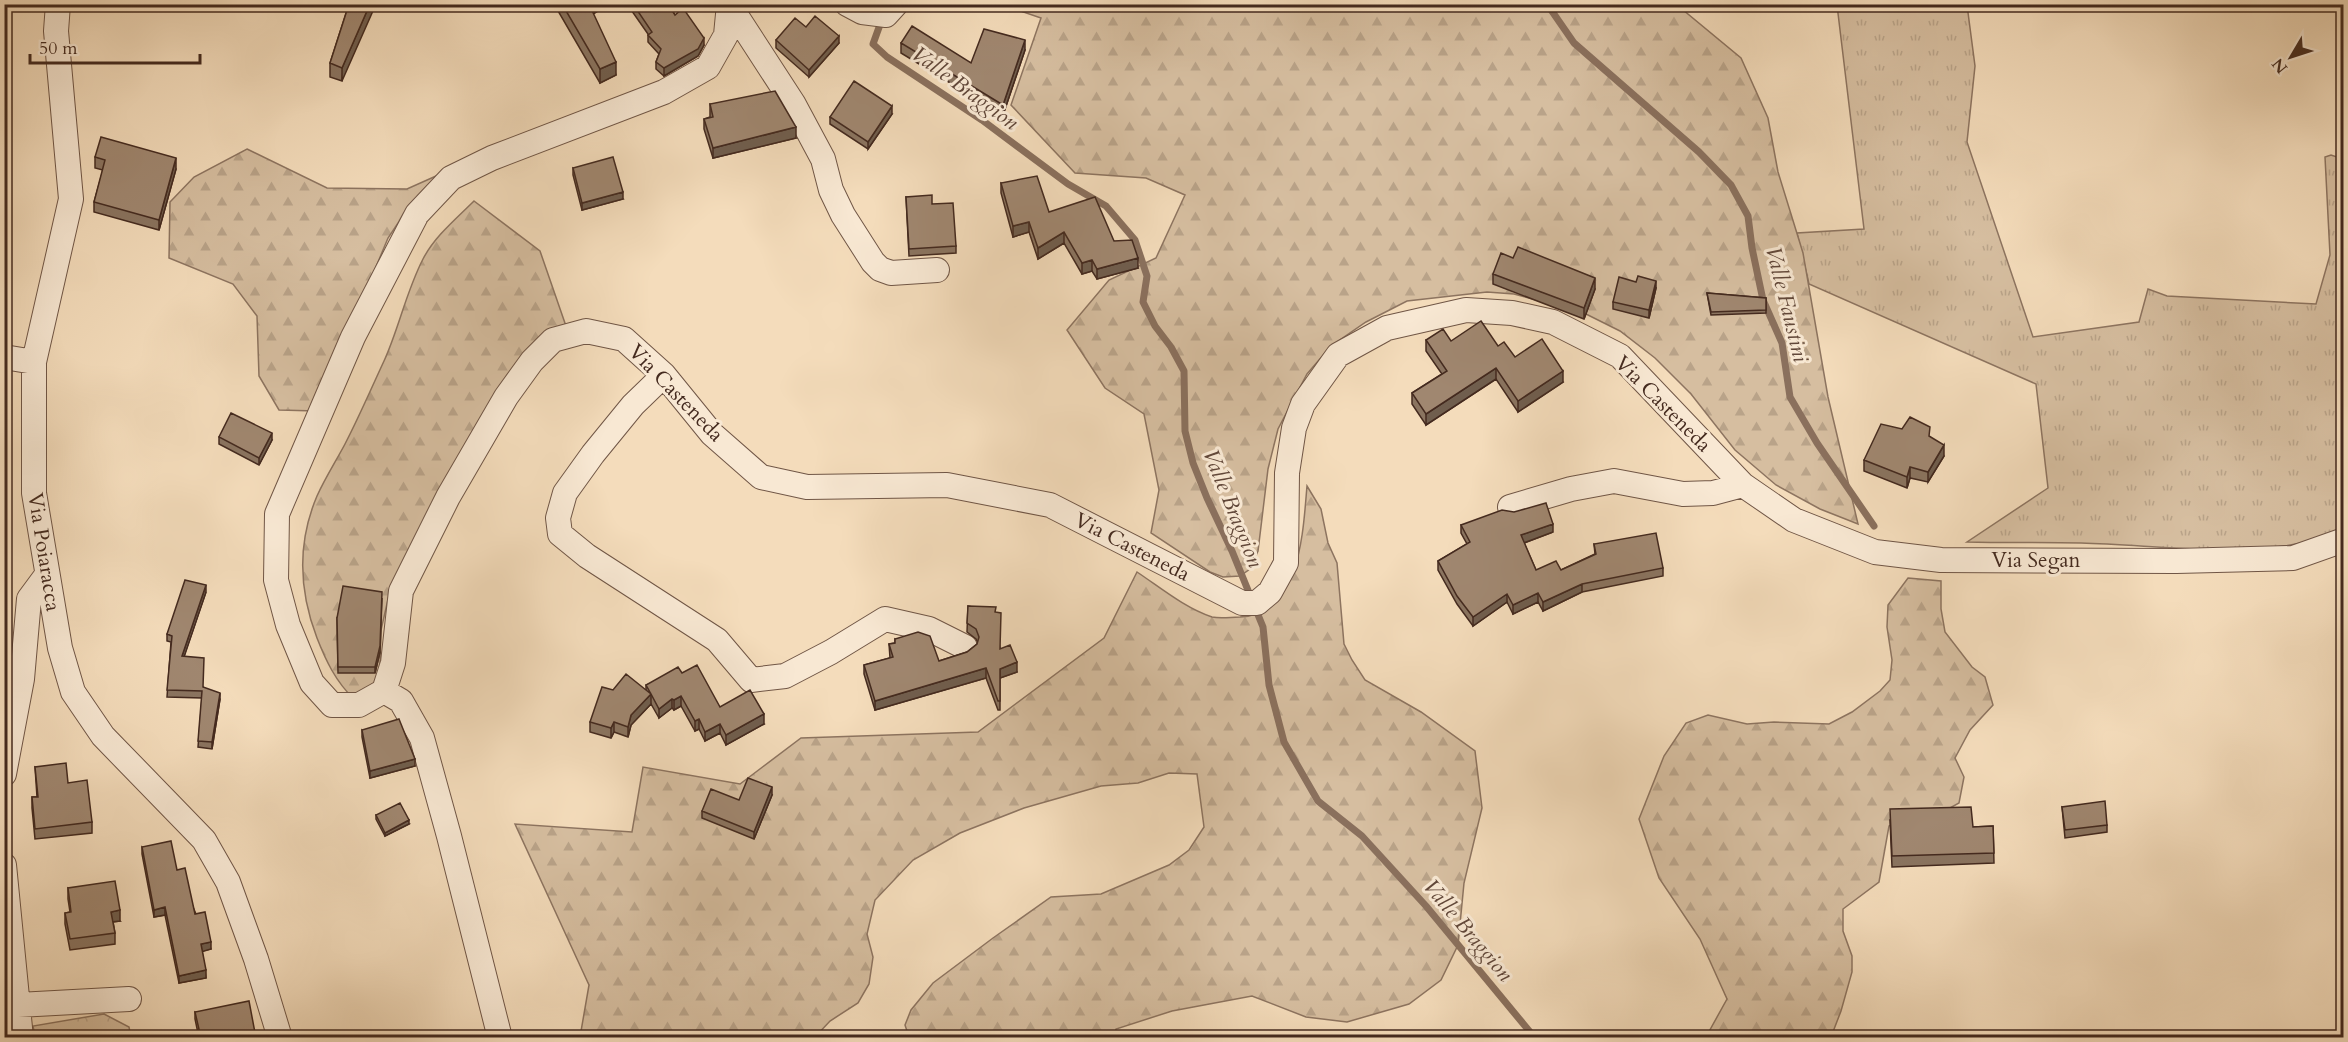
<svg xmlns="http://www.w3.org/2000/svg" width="2348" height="1042" viewBox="0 0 2348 1042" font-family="Cardo,serif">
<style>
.grass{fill:url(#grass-tufts);stroke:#8d7460;stroke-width:1.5}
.forest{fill:url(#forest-firs);stroke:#8d7460;stroke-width:1.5}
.park{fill:url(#park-crowns);stroke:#8d7460;stroke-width:1.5}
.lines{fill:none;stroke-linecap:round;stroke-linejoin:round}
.stream{stroke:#8a705d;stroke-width:7}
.minor-casing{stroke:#705646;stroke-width:26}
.minor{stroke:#f8e8d3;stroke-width:24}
.wall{fill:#8a7460;stroke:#442a1f;stroke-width:1.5}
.shaded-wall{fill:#705e4e;stroke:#442a1f;stroke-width:1.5}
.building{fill:#a08770;stroke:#442a1f;stroke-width:1.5}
.labels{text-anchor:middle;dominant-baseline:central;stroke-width:6;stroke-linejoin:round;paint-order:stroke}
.street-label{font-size:21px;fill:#442a1f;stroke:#f8e8d3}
.water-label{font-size:22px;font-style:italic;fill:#614739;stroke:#f8e8d3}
</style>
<defs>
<pattern id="grass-tufts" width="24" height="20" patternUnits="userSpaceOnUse" patternTransform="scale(1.5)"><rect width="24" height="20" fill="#d6bea0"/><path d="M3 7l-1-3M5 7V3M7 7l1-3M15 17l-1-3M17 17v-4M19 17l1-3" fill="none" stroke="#b9a389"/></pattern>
<pattern id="forest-firs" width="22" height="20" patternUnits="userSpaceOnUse" patternTransform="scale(1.5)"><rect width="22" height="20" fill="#d6bea0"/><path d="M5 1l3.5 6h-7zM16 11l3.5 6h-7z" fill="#b9a389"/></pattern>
<pattern id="park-crowns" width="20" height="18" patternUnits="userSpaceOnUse" patternTransform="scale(1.5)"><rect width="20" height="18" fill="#d6bea0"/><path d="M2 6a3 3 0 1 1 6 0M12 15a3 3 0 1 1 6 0" fill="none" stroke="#b9a389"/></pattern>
</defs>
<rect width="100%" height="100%" fill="#f4dcbb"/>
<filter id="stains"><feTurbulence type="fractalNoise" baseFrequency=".00333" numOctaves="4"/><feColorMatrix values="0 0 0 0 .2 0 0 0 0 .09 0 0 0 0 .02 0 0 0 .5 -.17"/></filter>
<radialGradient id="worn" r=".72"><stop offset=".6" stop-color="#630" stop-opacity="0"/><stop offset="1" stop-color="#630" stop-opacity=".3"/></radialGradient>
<!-- grass -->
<path class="grass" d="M1837,5H1967L1975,66L1967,142L2033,337L2139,322L2148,289L2167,296L2316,304L2330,255L2325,157L2331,155L2343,159V531C2261,563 2167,545 2081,543C2043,542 2005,543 1967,542L2048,488L2036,384L1809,284L1797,233L1864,229Z"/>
<!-- forest -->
<path class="forest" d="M1003,5H1677L1741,58L1768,118L1778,172L1803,253L1828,397L1858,524L1820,509L1776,485L1735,450L1691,394L1655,358L1620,331L1582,312L1514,294L1487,292L1407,301L1366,322L1331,346L1307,374L1278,429L1268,469L1258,551L1250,569L1240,576L1223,577L1210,572L1151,533L1159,490L1144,414L1105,388L1067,330L1109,280L1156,258L1185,195L1146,178L1075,173L1011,105L1041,18Z
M247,149L327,188L407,189L445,172L408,208L388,238L316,411L279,410L259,376L257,316L233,284L169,258L170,202L194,177Z
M474,201L540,251L567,329L540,346L389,595L381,630L380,666L376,686L354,699C336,682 326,661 317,638C299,591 297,543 317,496C325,478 336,461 345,444C359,417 371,389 384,361C399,328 406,292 423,259C435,236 456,219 474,201Z
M1307,486L1321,509L1328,543L1337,563L1344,644L1352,660L1365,680L1421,712L1475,751L1482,808L1464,883L1458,945L1441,980L1409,1004L1347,1022L1306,1017L1252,996L1172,1011L1116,1029L1114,1038L909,1037L905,1025L911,1010L933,983L993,938L1051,897L1101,894L1169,865L1189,850L1204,827L1197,774L1169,773L1138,783L1101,786L1024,808L960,833L913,860L875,900L867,934L873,957L869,984L858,1003L830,1021L815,1037H580L589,985L515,824L632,832L643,767L740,784L801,738L978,732L1104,638L1137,572C1161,588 1185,608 1212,617C1221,619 1231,617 1240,617C1301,614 1303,531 1307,486Z
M1908,578L1941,581V609L1945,632L1972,667L1985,677L1993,705L1970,730L1955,758L1964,777L1959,803L1941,813L1924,809L1889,826L1879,882L1843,909V931L1852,956V972L1841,1011L1831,1037H1706L1727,999L1700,939L1659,878L1639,819L1664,756L1686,723L1708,715L1747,724L1774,722L1829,724L1852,712L1880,691L1890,680L1892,660L1887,627L1888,605Z"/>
<!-- park -->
<path class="park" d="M104,1014L129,1027L131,1037H35L33,1026Z"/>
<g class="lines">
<!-- stream -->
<path class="stream" d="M1547,4L1574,43L1699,152L1731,185L1748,216L1752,248L1763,300L1782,343L1790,397L1817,443L1874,526
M882,19L873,44L887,57L982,120L1068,184L1106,206L1135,240L1147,276L1143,302L1155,326L1171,347L1184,371L1185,431L1193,463L1207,498L1232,551L1263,627L1269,685L1284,742L1318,801L1362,836L1426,906L1535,1038"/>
<!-- minor casing -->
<g class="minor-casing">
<path id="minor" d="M58,4L56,31L71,199L34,362V493L60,648L73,692L103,736L204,840L228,882L256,959L280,1038
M729,4L726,35L708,67L664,92L492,158L451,178L417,214L353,337L277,514L276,580L288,625L312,683L332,705H359L384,691L393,663L401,591L448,497L506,397L532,361L553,340L586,331L624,339L664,375L712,434L761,477L807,487L947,485L1050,505L1242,603H1257L1270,592L1286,563L1287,473L1294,428L1303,404L1338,355L1387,328L1466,310L1512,313L1553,322L1620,356L1743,485L1794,520L1875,552L1941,560L2176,561L2293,558L2344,540
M847,4L862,12L886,15L896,4
M730,6L793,103L823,159L831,190L843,215L873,262L880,269L891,273L937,270
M4,357L34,362
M664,375L633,405L593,454L565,493L558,518L560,534L587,556L717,640L751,680L785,676L831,652L885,619L929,629L965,647
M1510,507L1571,489L1614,481L1683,494L1713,493L1743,485
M384,691L401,701L422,738L449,836L500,1038
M4,774L22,679L29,599L46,576
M4,865L21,1038
M18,1005L129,999"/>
</g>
<!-- minor -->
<use href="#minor" class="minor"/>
</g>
<!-- wall -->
<path class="wall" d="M349,4L342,81L330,77V63Z
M554,4H609L593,14L616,75L600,83Z
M627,4H668L675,15L704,45L698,56L664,76L656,69V62L659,54L648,42V34Z
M806,27L839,43L809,77L776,48V40Z
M901,43L971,63L1025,50L1003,115L901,53Z
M710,104L796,138L713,158L704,129V119L710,117Z
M892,114L868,149L830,124V117Z
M95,157L176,169L159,230L94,212V202L103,170L95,168Z
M573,168L623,199L582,210L573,175Z
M1001,183L1049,212L1114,241L1138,268L1097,279L1092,271L1082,274L1064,243L1038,259L1029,232L1013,237L1001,193Z
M906,197L932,204L956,246V253L909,256Z
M1513,258L1595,289L1584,319L1493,284V274Z
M1656,288L1649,318L1613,309V302Z
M1707,293L1766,298V313L1711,315Z
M1426,340L1451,341L1498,346L1515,357L1563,382L1518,412L1496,379L1426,425L1412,404V393L1442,374L1426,351Z
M219,437L272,440L259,465L219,444Z
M1930,437L1944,456L1928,482L1910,478L1907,488L1864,471V460Z
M1461,525L1553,532L1524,543L1536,570H1561L1595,554L1594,544L1663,568V576L1582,592L1543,611L1538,602L1513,614L1507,602L1473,626L1457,604L1438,570V561L1467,544L1461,533Z
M206,592L184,656L203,687L220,699L212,749L198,747L202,698L167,697L171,642L167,641V634Z
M968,606L995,612L1000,649L1017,672L1000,678V710H998L986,678L875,710L864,674V665L890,658L889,644L895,643V639L939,661L967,652L977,644L978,643L976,639L967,632Z
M337,618L380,652L375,673H338Z
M682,673L720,707L764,724L726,745L720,733L705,741L699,729L695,731L681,706L674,710L672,708L659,718L651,704L631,725L628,737L614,732L611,738L590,732V722L613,690H646V685Z
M362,730L415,766L370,778L362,737Z
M35,767L68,783L92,822V833L35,839L32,808V797H37Z
M772,795L754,839L702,818V811L739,800Z
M2062,807L2107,825V832L2065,838Z
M376,815L409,824L385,836L376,819Z
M1890,820L1973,827L1993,826L1994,863L1892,867Z
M142,847L177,870L211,949L202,951L206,978L179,983L165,915L154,917L142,854Z
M68,888L120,921L113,922L115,933V944L70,950L65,924V913L70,912L68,899Z
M195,1012L256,1038H199L195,1019Z"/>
<!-- shaded-wall -->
<path class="shaded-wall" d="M370,4H376L342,81V68Z
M588,4H609L588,17Z
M2252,4H2263L2252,11Z
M839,36V43L809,77V70Z
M704,38V45L698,56L664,76V68Z
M1025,40V50L1003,115V105Z
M616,62V75L600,83V69Z
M892,106V114L868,149V142Z
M796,127V138L713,158V148Z
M176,158V169L159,230V220Z
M623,192V199L582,210V203Z
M1029,222V232L1013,237V226Z
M1064,232V243L1038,259V248Z
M1138,258V268L1097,279V269Z
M1092,260V271L1082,274V263Z
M1595,278V289L1584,319V308Z
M1656,281V288L1649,318V310Z
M1496,368V379L1426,425V414Z
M1563,371V382L1518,412V401Z
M272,433V440L259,465V458Z
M1944,445V456L1928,482V472Z
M1910,467V478L1907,488V477Z
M1553,524V532L1521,544V535Z
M1582,584V592L1543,611V602Z
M206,585V592L182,663V656Z
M1538,593V602L1513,614V605Z
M1507,594V602L1473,626V617Z
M382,598L380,652L375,673V667Z
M1017,662V672L1000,678V669Z
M986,668V678L875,710V701Z
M220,693V699L212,749V742Z
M651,694V704L631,725L628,737V727L631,715Z
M681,696V706L674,710V700Z
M672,699V708L659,718V709Z
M764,714V724L726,745V735Z
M699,719V729L695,731V721Z
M614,722V732L611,738V728Z
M720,724V733L705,741V732Z
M415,759V766L370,778V771Z
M772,787V795L754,839V832Z
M409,820V824L385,836V833Z
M165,907V915L154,917V910Z
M120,910V921L111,922V912Z
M211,942V949L201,952V944Z
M206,970V978L179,983V976Z"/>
<!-- building -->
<path class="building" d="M349,4H370L342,68L330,63Z
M562,4H589L616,62L600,69Z
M633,4H668L675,15L683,8L704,38L698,49L664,68L656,62L661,49L648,35L652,32Z
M815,16L839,36L809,70L776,40L795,18L806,27Z
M912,26L971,63L984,29L1025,40L1003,105L901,43Z
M854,81L892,106L868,142L830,117Z
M775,91L796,127L713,148L704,119L713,117L710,104Z
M101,137L176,158L159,220L94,202L105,160L95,157Z
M613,157L623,192L582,203L573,168Z
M1037,176L1049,212L1095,197L1114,241L1132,240L1138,258L1097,269L1092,260L1082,263L1064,232L1038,248L1029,222L1013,226L1001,183Z
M932,195V204L953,203L956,246L909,249L906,197Z
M1518,247L1595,278L1584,308L1493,274L1501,253L1513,258Z
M1638,276L1656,281L1649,310L1613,302L1619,277L1636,282Z
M1707,293L1766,298V310L1711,312Z
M1481,321L1498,346L1504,342L1515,357L1542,339L1563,371L1518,401L1496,368L1426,414L1412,393L1447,371L1426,340L1443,329L1451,341Z
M231,413L272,433L259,458L219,437Z
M1910,417L1930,427L1929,436L1944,445L1928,472L1910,467L1907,477L1864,460L1881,424L1902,429Z
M1546,503L1553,524L1521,535L1536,570L1556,561L1561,570L1596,554L1594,544L1656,533L1663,568L1582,584L1543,602L1538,593L1513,605L1507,594L1473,617L1457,596L1438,561L1470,542L1461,525L1502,510L1514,512Z
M185,580L206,585L182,656L204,658L203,687L220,693L212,742L198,741L202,691L167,690L172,636L167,634Z
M343,586L382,592L380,646L375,667H338L337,618Z
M968,606L996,607L995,612L1001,613L1000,649L1010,645L1017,662L1000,669V701H998L986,668L875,701L864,665L893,657L889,644L895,643V639L918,632L930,636L939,661L967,652L977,644L979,637L976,629L967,623Z
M697,665L720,707L750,690L764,714L726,735L720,724L705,732L699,719L695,721L681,696L674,700L672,699L659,709L651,694L631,715L628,727L614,722L611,728L590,722L602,687L613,690L626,674L651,694L646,685L678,667L682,673Z
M399,719L415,759L370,771L362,730Z
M66,763L68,783L87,780L92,822L35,829L32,797H38L35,767Z
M748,778L772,787L754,832L702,811L711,789L739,800Z
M2105,801L2107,825L2065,830L2062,807Z
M400,803L409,820L385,833L376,815Z
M1971,807L1973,827L1993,826L1994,853L1892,856L1890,809Z
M171,841L177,870L185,868L195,914L205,912L211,942L201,944L206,970L179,976L165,907L154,910L142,847Z
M115,881L120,910L111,912L115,933L70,939L65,913L71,912L68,888Z
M249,1001L256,1038H201L195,1012Z"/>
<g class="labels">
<!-- street labels -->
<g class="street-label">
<text transform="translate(676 393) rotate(46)">Via Casteneda</text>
<text transform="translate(1663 404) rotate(45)">Via Casteneda</text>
<text transform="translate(1132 547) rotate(27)">Via Casteneda</text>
<text transform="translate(44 552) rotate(81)">Via Poiaracca</text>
<text x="2036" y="560">Via Segan</text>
</g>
<!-- water labels -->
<g class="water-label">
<text transform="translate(965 88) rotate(36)">Valle Braggion</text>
<text transform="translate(1787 304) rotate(76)">Valle Faustini</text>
<text transform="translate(1233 508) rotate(68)">Valle Braggion</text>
<text transform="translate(1468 930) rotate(50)">Valle Braggion</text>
</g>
</g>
<!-- margin -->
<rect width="2348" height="1042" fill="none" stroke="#f4dcbb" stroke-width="24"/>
<rect x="6" y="6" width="2336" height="1030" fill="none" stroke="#442a1f" stroke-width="3"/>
<rect x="12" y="12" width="2324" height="1018" fill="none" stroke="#442a1f" stroke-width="1.5"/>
<!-- north arrow -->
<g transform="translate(2291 57) rotate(231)" stroke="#f8e8d3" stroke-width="4.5" paint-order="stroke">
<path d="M0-4.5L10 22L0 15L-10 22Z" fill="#442a1f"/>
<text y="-9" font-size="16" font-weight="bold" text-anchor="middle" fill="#442a1f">N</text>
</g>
<!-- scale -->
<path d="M30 54v9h170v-9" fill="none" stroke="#442a1f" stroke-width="3"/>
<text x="39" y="54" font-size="18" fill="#442a1f" stroke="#f8e8d3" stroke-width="4.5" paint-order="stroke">50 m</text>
<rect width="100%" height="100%" filter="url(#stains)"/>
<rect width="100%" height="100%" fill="url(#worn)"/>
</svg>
